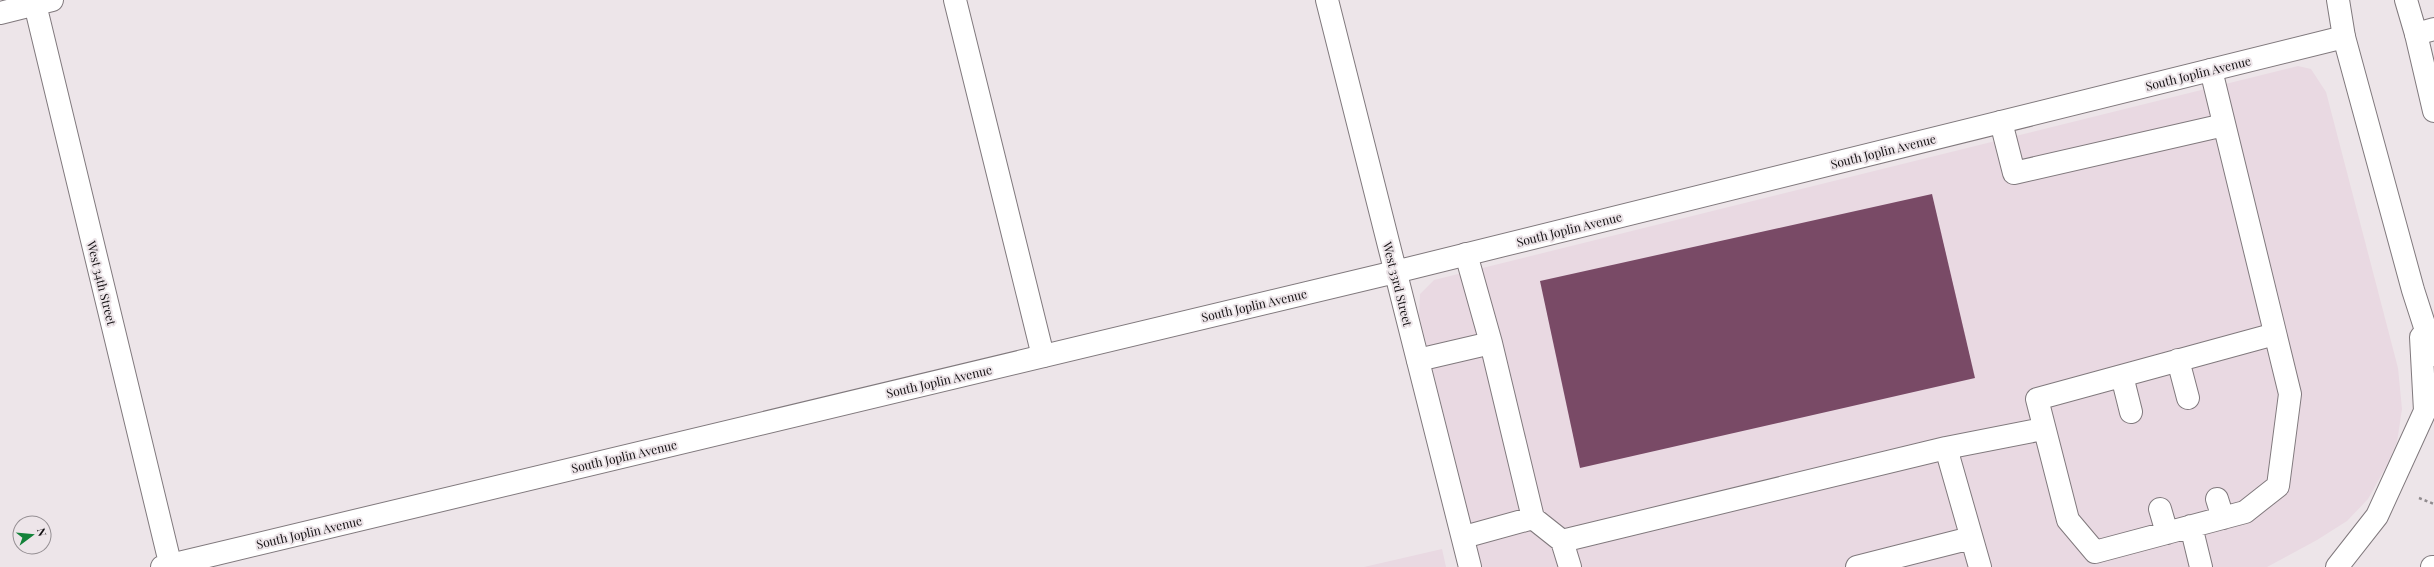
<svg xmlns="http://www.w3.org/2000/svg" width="2434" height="567" viewBox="0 0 2434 567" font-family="'Playfair Display',serif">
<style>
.built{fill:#e9d9e2}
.building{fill:#794a66}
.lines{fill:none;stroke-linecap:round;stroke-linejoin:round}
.lane-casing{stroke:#80797d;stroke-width:24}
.street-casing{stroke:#80797d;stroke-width:24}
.secondary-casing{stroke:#80797d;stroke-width:24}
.primary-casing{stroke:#80797d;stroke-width:24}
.path{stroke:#918b8e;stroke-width:2.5;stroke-dasharray:3 3;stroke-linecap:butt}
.lane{stroke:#fff;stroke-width:22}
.street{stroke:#fff;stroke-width:22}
.secondary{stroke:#fff;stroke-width:22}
.primary{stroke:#fff;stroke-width:22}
.labels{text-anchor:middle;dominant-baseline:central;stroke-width:4;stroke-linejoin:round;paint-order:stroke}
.street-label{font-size:12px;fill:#120f11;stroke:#ede5e9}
</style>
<rect width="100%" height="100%" fill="#ede5e9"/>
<!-- built -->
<path class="built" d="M2298,66L2311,69L2326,92L2398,368L2402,409L2397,442L2387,465L2368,499L2347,521L2317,540L2267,567H1482L1419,315L1420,294L1434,280Z
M1442,549L1446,567H1364Z"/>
<!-- building -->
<path class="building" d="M1932,194L1975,378L1580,468L1540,281Z"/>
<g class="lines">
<!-- lane casing -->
<g class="lane-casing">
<path id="lane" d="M955,0L1043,356
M2211,70L2290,394L2278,486L2245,512L2095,552L2068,520L2037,399L2275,334
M2001,122L2014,173L2224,125
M1466,254L1491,343L1533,518
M1418,360L1491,343
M2178,360L2188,398
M2122,376L2131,412
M1946,448L2043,429
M2217,499L2223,518
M2160,509L2167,533
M2191,526L2201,567
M1464,537L1533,518L1562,541L1946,448L1980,567
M1562,541L1570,567
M1857,567L1971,538"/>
</g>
<!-- street casing -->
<g class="street-casing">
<path id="street" d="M34,0L171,567
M1327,0L1470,567
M0,13L52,0
M2416,34L2434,29
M162,567L1395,272L2344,37"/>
</g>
<!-- secondary casing -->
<g class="secondary-casing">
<path id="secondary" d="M2338,0L2344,37L2413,290L2434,355
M2406,0L2416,34L2434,111
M2337,567L2377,516L2425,411L2421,337"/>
</g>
<!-- primary casing -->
<g class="primary-casing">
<path id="primary" d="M2432,567H2434"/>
</g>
<!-- path -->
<path class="path" d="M2419,498L2434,504"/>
<!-- lane -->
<use href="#lane" class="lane"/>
<!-- street -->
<use href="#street" class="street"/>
<!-- secondary -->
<use href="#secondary" class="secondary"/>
<!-- primary -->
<use href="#primary" class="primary"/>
</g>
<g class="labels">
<!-- street labels -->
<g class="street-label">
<text transform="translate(2198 73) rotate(-14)">South Joplin Avenue</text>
<text transform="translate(1883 151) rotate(-14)">South Joplin Avenue</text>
<text transform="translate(1569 229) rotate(-14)">South Joplin Avenue</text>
<text transform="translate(102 283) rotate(76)">West 34th Street</text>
<text transform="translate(1398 284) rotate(76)">West 33rd Street</text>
<text transform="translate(1254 305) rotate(-13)">South Joplin Avenue</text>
<text transform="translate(939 381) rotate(-13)">South Joplin Avenue</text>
<text transform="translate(624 456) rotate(-13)">South Joplin Avenue</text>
<text transform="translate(309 532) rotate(-13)">South Joplin Avenue</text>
</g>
</g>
<!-- north arrow -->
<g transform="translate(32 535) rotate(74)"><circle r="19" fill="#ede5e9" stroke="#958f93"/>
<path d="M0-3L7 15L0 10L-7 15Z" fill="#138239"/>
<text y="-6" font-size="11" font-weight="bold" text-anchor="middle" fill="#120f11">N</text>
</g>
</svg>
